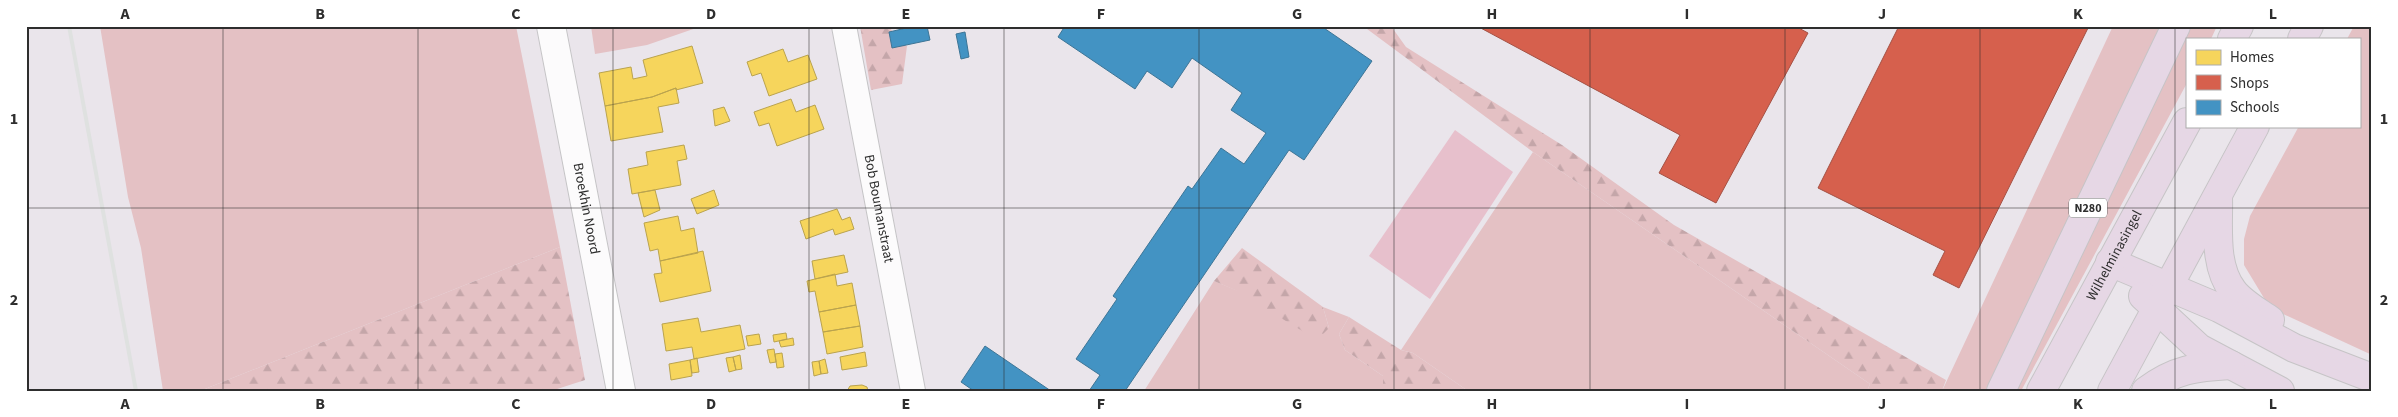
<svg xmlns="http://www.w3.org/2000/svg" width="2398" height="417" viewBox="0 0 2398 417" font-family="'Source Sans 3',sans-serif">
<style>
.grass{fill:#e4c1c4}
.forest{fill:url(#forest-firs)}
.pitch{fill:#e7c0cc}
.homes{fill:#f6d55c;stroke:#baa34e}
.shops{fill:#d6604d;stroke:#a45144}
.schools{fill:#4393c3;stroke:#3d7596}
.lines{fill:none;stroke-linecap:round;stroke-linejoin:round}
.minor-casing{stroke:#c5c4c6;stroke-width:26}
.tertiary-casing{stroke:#c5c4c6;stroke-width:30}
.primary-casing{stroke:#c6c4c6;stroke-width:30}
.minor{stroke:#fcfbfc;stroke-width:24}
.tertiary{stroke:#fcfbfc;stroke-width:28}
.primary{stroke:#e6d7e5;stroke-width:28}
.rail{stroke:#dfe1e0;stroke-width:4}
.grid{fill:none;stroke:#2e2e2e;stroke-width:1;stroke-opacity:0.55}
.labels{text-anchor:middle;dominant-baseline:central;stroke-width:5;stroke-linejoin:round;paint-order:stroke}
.shield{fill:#fff;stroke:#6d6d6d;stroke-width:1}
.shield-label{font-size:12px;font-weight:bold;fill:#2e2e2e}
.street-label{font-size:14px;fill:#2e2e2e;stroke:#fff}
.neatline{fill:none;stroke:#2e2e2e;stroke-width:2}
.grid-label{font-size:16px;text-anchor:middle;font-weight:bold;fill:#2e2e2e}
</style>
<defs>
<pattern id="forest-firs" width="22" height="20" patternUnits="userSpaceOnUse" patternTransform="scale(1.25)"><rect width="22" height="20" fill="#e4c1c4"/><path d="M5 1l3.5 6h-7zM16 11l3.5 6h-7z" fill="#c4a6a9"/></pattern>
</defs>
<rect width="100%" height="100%" fill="#eae5eb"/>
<!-- grass -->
<path class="grass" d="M100,26H516L560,247L200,391H163L141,248L128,197Z
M591,26H702L647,45L595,54Z
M2113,26H2167L2055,259L1985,391H1942Z
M2185,26H2217L2211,39H2187V83L2021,391H2008Z
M2354,26H2372V355L2270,308L2244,265V239L2250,216L2299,126H2359V39H2347Z
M1533,152L1870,384L1867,391H1468L1413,353L1401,350Z
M1214,281L1329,328L1323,307L1349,317L1339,334L1345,350L1383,376V391H1144Z"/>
<!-- forest -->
<path class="forest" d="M860,26H889L898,40L907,46L902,84L871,90Z
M1363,26H1391L1406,47L1562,145L1674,225L1946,380L1942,391H1867L1870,384L1533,152Z
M560,247L585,380L551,391H200Z
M1242,248L1323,307L1329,328L1317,340L1235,290L1214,281Z
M1349,317L1401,350L1413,353L1468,391H1383V376L1345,350L1339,334Z"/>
<!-- pitch -->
<path class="pitch" d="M1455,130L1513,172L1430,299L1369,256Z"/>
<!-- homes -->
<path class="homes" d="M692,46L703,83L676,90V88L652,97L605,106L599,73L631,67L633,79L647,76L643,60Z
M783,49L788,62L808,55L817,79L769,96L761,73L752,76L747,62Z
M676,88L679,103L658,107L663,132L611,141L605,106L652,97Z
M791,99L796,112L815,105L824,129L777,146L769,123L759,126L754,112Z
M724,107L730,121L715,126L713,110Z
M684,145L687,159L677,161L681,185L632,194L628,169L648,165L646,152Z
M655,190L660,210L644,217L638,193Z
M714,190L719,205L697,214L691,199Z
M837,209L842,220L850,217L854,229L835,235L833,229L806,239L800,221Z
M678,216L681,231L694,228L698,253L660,261L658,249L650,251L644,223Z
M703,251L711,291L660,302L654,274L662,273L660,261Z
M844,255L848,272L815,279L812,261Z
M835,274L837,286L852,283L856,305L819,312L815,291L809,292L807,281Z
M856,305L860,326L823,332L819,312Z
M698,318L701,332L740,325L745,349L694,359L692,347L666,351L662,324Z
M860,326L863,347L827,354L823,332Z
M786,333L787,339L774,342L773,335Z
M759,334L761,344L748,346L746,336Z
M793,338L794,345L781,347L779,341Z
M774,349L776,362L770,363L767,350Z
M865,352L867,366L842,370L840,357Z
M782,353L784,367L777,368L775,354Z
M740,355L742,369L736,370L733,357Z
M733,357L736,370L729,372L726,358Z
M697,358L699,372L692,373L690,360Z
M825,359L828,373L821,374L819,361Z
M690,360L692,376L671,380L669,364Z
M819,361L821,374L814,376L812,362Z
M862,385L867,387L868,391H847L850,386Z"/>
<!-- shops -->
<path class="shops" d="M1477,26H1795L1808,33L1716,203L1659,173L1680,135Z
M1899,26H2089L1959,288L1933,275L1945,251L1818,188Z"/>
<!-- schools -->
<path class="schools" d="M915,26H927L930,40L892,48L889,32Z
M1065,26H1321L1372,61L1304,160L1289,150L1125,391H1089L1100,375L1076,359L1117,299L1113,296L1188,186L1192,189L1221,148L1244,164L1266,133L1231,110L1242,93L1192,58L1172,88L1147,71L1135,89L1058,37Z
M965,32L969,57L961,59L956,34Z
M985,346L1051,391H974L961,382Z"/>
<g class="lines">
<!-- minor casing -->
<g class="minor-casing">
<g id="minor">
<path id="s1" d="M844,26L913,391"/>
</g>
</g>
<!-- tertiary casing -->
<g class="tertiary-casing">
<g id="tertiary">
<path id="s2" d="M551,26L621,391"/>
</g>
</g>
<!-- primary casing -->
<g class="primary-casing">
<g id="primary">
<path d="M2232,39L2239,26"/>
<path d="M2302,39L2309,26"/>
<path d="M2218,196C2219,226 2213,265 2233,291C2242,303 2257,311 2270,320"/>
<path d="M2110,262L2219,308L2294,348L2372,378"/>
<path d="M2143,296L2199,348L2280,391"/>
<path d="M2001,391L2176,26"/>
<path id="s3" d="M2041,391L2187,122"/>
<path d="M2112,391L2255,126"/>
<path d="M2146,391C2175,369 2196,367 2231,365"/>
</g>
</g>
<!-- minor -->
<use href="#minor" class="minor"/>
<!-- tertiary -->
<use href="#tertiary" class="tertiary"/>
<!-- primary -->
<use href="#primary" class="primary"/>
<!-- rail -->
<path class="rail" d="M69,26L136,391"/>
</g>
<!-- grid -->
<path class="grid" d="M223,26V391M418,26V391M613,26V391M809,26V391M1004,26V391M1199,26V391M1394,26V391M1590,26V391M1785,26V391M1980,26V391M2175,26V391M26,208H2372"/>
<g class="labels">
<!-- shield labels -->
<rect class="shield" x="2069" y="198.5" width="38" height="19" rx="4"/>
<g class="shield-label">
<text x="2088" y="208">N280</text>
</g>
<!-- street labels -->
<g class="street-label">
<text stroke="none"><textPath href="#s2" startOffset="186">Broekhin Noord</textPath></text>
<text stroke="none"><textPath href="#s1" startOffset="186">Bob Boumanstraat</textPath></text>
<text stroke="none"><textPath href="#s3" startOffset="154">Wilhelminasingel</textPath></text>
</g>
</g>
<!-- border -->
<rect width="2398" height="417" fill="none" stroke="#ffffff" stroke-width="55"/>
<!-- legend -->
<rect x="2186" y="38" width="175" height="90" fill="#ffffff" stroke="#ababab"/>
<rect x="2196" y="50" width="25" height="15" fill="#f6d55c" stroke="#ababab"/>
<text x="2230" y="62" font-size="15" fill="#2e2e2e">Homes</text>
<rect x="2196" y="75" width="25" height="15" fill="#d6604d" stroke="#ababab"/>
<text x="2230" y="88" font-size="15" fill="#2e2e2e">Shops</text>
<rect x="2196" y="100" width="25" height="15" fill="#4393c3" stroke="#ababab"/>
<text x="2230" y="112" font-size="15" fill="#2e2e2e">Schools</text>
<rect x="28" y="28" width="2342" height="362" class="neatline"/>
<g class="grid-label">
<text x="125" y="19">A</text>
<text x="320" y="19">B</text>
<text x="516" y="19">C</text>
<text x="711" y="19">D</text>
<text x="906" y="19">E</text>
<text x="1101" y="19">F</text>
<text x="1297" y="19">G</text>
<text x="1492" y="19">H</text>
<text x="1687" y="19">I</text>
<text x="1882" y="19">J</text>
<text x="2078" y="19">K</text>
<text x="2273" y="19">L</text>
<text x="14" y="124">1</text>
<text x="2384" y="124">1</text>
<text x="14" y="305">2</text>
<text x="2384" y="305">2</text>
<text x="125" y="409">A</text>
<text x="320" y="409">B</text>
<text x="516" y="409">C</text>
<text x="711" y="409">D</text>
<text x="906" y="409">E</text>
<text x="1101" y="409">F</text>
<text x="1297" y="409">G</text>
<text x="1492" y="409">H</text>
<text x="1687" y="409">I</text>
<text x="1882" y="409">J</text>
<text x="2078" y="409">K</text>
<text x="2273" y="409">L</text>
</g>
</svg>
